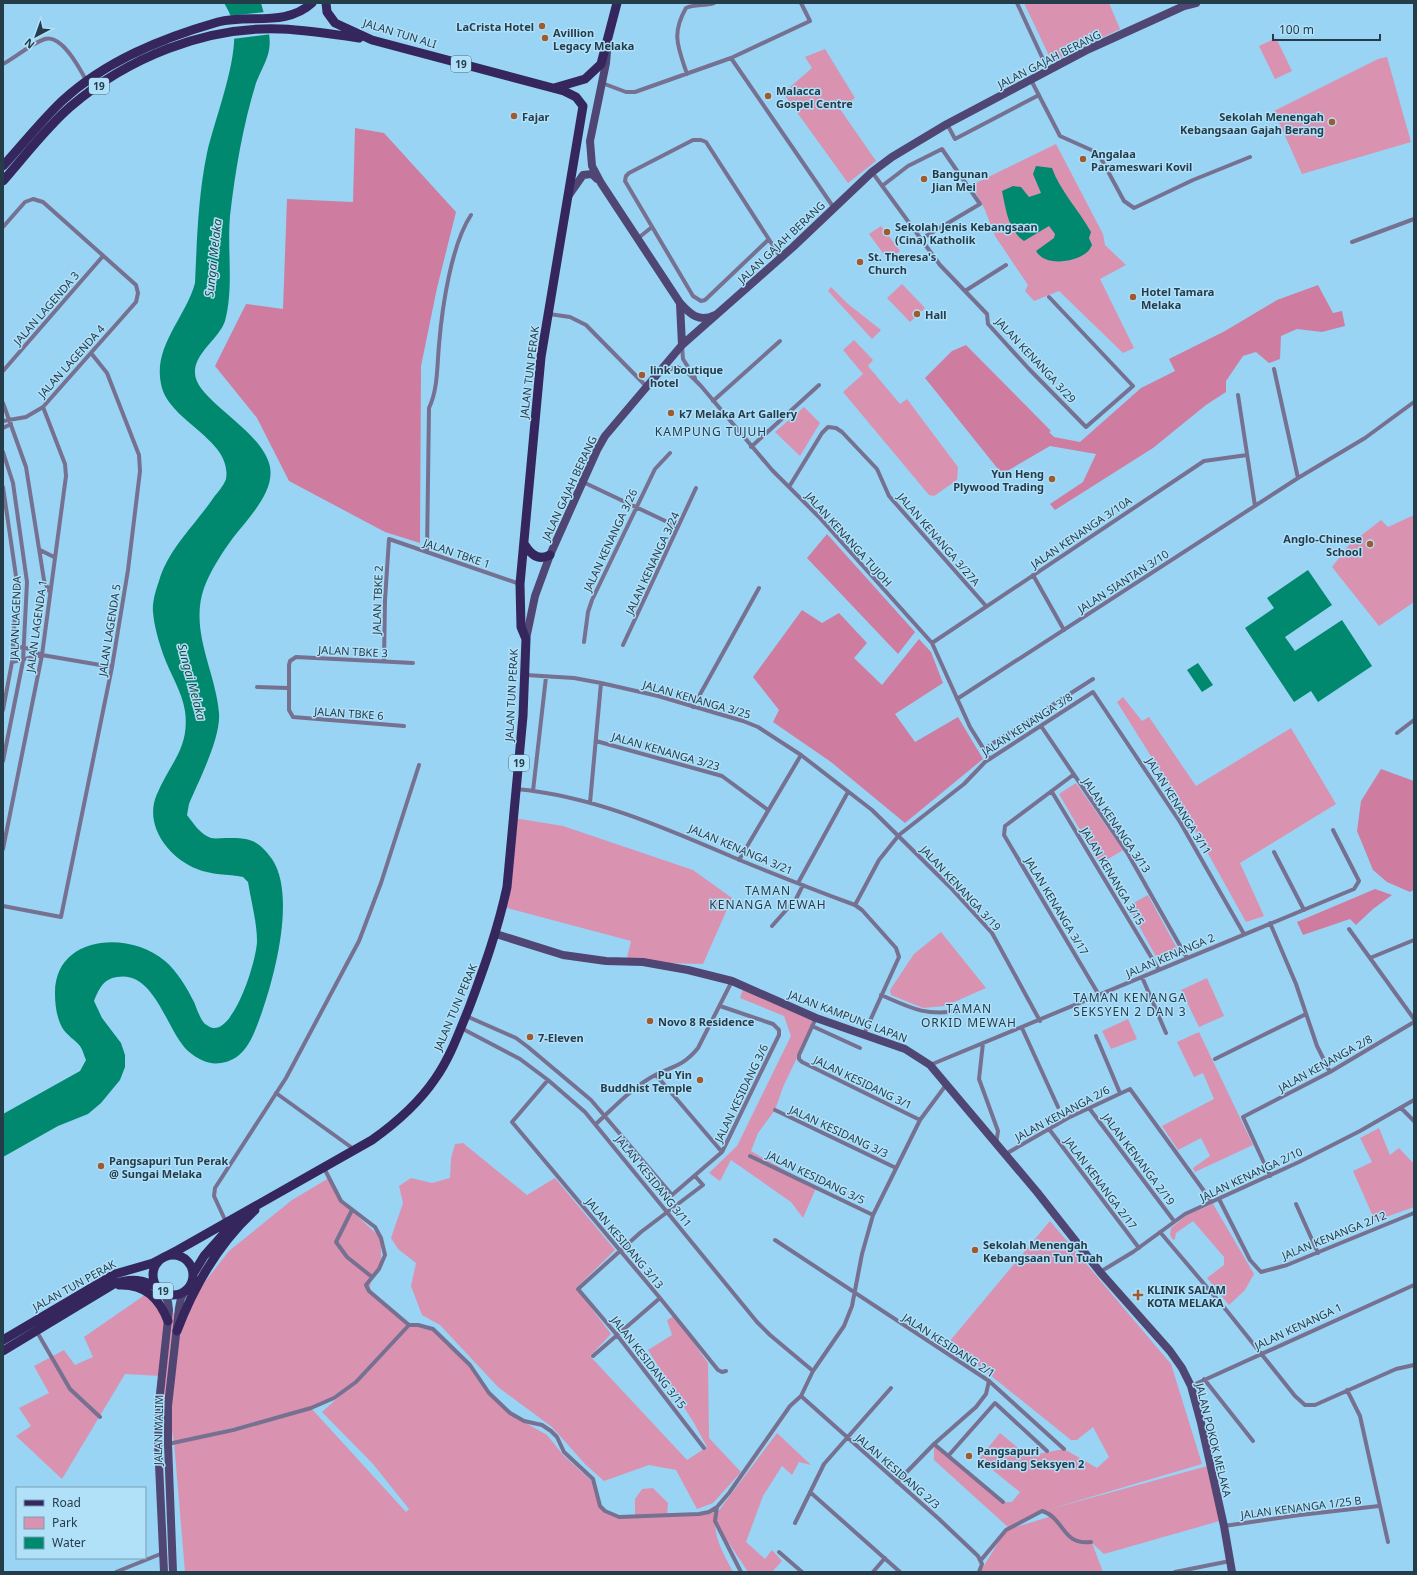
<svg xmlns="http://www.w3.org/2000/svg" width="1417" height="1575" viewBox="0 0 1417 1575" font-family="'Noto Sans',sans-serif">
<style>
.green{fill:#da92b1;fill-rule:evenodd}
.forest{fill:#ce7da1}
.water{fill:#00896e}
.pier{fill:#99d4f4}
.lines{fill:none;stroke-linecap:round;stroke-linejoin:round}
.street{stroke:#767191;stroke-width:4}
.secondary{stroke:#4f4673;stroke-width:8}
.primary{stroke:#35275d;stroke-width:9}
.poi-dot{fill:#9f5b2d;stroke:#b1e0f9;stroke-width:1.5}
.labels{text-anchor:middle;dominant-baseline:central;stroke-width:3;stroke-linejoin:round;paint-order:stroke}
.shield{fill:#b1e0f9;stroke:#4f6e7e;stroke-width:1}
.shield-label{font-size:10px;font-weight:bold;fill:#253d4a}
.poi-label{font-size:11px;font-weight:bold;fill:#253d4a;stroke:#b1e0f9;text-anchor:start}
.street-label{font-size:11px;fill:#253d4a;stroke:#b1e0f9}
.water-label{font-size:12px;font-style:italic;fill:#1c4a3d;stroke:#b1e0f9}
.neighbourhood-label{font-size:12px;letter-spacing:1px;fill:#253d4a;stroke:#b1e0f9}
</style>
<rect width="100%" height="100%" fill="#99d4f4"/>
<!-- green -->
<path class="green" d="M1024,3H1109L1120,29L1052,62Z
M1276,38L1292,71L1275,79L1259,46Z
M825,49L855,98L840,109L876,161L848,183L783,93L812,68L805,57Z
M1387,57L1411,142L1302,174L1274,111L1378,59Z
M1056,144L1103,234L1105,245L1126,265L1100,279L1134,348L1123,353L1059,291L1034,301L1025,291L1028,285L995,236L985,210L976,193V183Z
M881,226L900,251L888,260L869,234Z
M902,284L925,308L910,322L887,298Z
M831,287L848,304L881,330L872,339L828,291Z
M854,340L873,360L868,366L900,404L907,399L958,467L957,480L934,496L929,495L843,392L863,374L843,350Z
M804,407L820,423L800,456L775,432Z
M1414,515V602L1379,626L1332,567L1349,545L1381,520L1388,527Z
M1123,697L1142,721L1149,717L1196,786L1291,728L1336,804L1240,863L1264,916L1246,922L1176,796L1117,702Z
M1076,783L1123,850L1100,864L1059,794Z
M514,818L563,826L693,870L732,898L703,964L626,962L631,941L503,907Z
M1148,895L1180,954L1159,962L1128,906Z
M941,932L986,988L945,1006L923,1008L891,995L890,990L914,954Z
M1207,978L1224,1016L1199,1027L1181,990Z
M744,986L816,1018L783,1087L775,1110L758,1133L751,1151L816,1188L803,1218L791,1202L731,1160L720,1181L709,1173L737,1146L791,1036L784,1016L740,998Z
M1128,1019L1137,1039L1111,1049L1102,1031Z
M1199,1032L1253,1145L1195,1172L1193,1168L1210,1156L1201,1138L1178,1150L1162,1126L1214,1099L1203,1073L1194,1077L1177,1042Z
M1379,1128L1390,1155L1399,1148L1414,1164V1207L1375,1221L1353,1171L1372,1162L1360,1138Z
M463,1143L527,1195L555,1178L615,1250L576,1288L611,1334L590,1356L687,1460L707,1447L694,1423L648,1350L672,1335L667,1320L674,1316L708,1363L709,1438L741,1472L713,1503L697,1509L676,1470L649,1465L604,1481L585,1464L552,1427L498,1387L440,1325L422,1315L411,1286L416,1263L398,1249L391,1238L403,1203L399,1186L411,1178L432,1183L450,1178L451,1158L455,1144Z
M329,1178L341,1201L381,1238V1264L372,1277L369,1291L409,1325L433,1329L470,1365L489,1393L517,1418L547,1435L564,1456L595,1484L600,1505L605,1511L619,1517L635,1516V1499L642,1489L653,1488L668,1503L667,1515L699,1514L717,1507V1513L777,1433L811,1465L799,1462L792,1475L782,1466L763,1496L746,1542L765,1559L772,1550L782,1561L772,1572H748L715,1522C715,1541 725,1556 733,1572H185L174,1442L168,1411L159,1403L161,1376L125,1374L62,1479L16,1436L31,1426L19,1408L49,1393L34,1366L64,1350L75,1365L93,1357L84,1337L149,1292L164,1310L179,1315L229,1251L292,1200ZM343,1393L322,1412L373,1464L409,1509L406,1512L311,1408ZM293,1413L233,1430L187,1439Z
M1213,1204L1254,1274L1245,1290L1229,1305L1207,1278L1224,1265V1257L1193,1221L1176,1233L1175,1239L1173,1240L1170,1235L1171,1228L1187,1215Z
M1050,1221L1171,1364L1202,1464L1050,1509L1211,1465L1223,1520L1104,1554L1092,1543L1103,1572H980L1006,1530L1052,1516L1047,1510L1009,1528L934,1460V1444L1003,1502H1012L1020,1492L979,1459L1000,1433L1028,1456L1064,1449L1097,1468L1109,1457L1093,1427L1077,1440H1071L949,1342Z"/>
<!-- forest -->
<path class="forest" d="M355,128L384,133L456,212L437,288L421,366L420,543L385,532L289,481L257,418L215,366L246,304L283,309L287,199L353,202Z
M1318,285L1333,313L1342,311L1345,326L1322,332L1297,329L1281,336L1280,359L1269,363L1256,352L1243,356L1226,381V392L1206,405L1153,448L1055,510L1050,504L1083,482L1096,454L1050,446L1002,474L925,378L952,351L966,345L1051,431L1049,432L1054,437L1080,442L1141,388L1175,371L1169,359L1225,331L1277,300Z
M827,534L915,632L898,654L807,558Z
M802,610L822,623L839,613L867,643L854,658L882,685L919,639L931,652L943,683L895,714L915,742L958,717L983,759L905,823L831,762L773,722L779,710L753,677Z
M1381,769L1414,781V890L1410,892L1387,882L1373,870L1357,831L1361,801Z
M1375,889L1392,895L1373,909L1356,925L1350,919L1303,935L1297,922Z"/>
<!-- water -->
<path class="water" d="M224,3H261C265,18 272,34 269,50C267,61 260,72 256,83C243,125 235,172 230,216C227,250 234,287 225,321C219,339 194,353 195,373C195,400 263,430 270,467C275,494 244,522 230,542C220,556 210,572 204,588C189,631 216,672 219,713C221,738 199,780 189,804L187,815C194,824 200,834 211,838C215,839 221,838 226,838C250,838 257,839 272,859C296,895 275,975 262,1012C255,1031 248,1056 226,1062C211,1066 200,1061 188,1051C167,1032 155,970 117,977C103,979 99,989 94,1001L102,1018L121,1043L125,1055V1067L120,1080L101,1103L88,1114L58,1126L3,1157V1114L80,1071L86,1060C84,1056 83,1050 80,1046C75,1040 68,1036 63,1029C57,1019 55,1006 55,994C54,935 129,930 165,961C177,971 187,988 194,1002C197,1009 200,1019 205,1024C207,1025 211,1028 213,1028C235,1031 257,959 257,941C257,922 251,901 248,882L243,877C228,874 211,875 197,869C169,858 143,825 157,794C170,763 190,748 185,711C182,691 170,674 163,654C159,642 154,626 153,612C152,603 156,589 159,581C168,549 196,524 214,497C218,492 224,485 226,479C233,439 168,422 161,384C153,346 186,317 195,283C197,240 198,196 207,153C215,118 237,64 234,29C233,20 229,11 224,3Z
M1036,166L1052,168C1060,191 1079,210 1091,232L1089,238L1092,245C1091,247 1089,251 1086,253C1075,262 1045,267 1036,251L1054,238L1055,234L1049,226L1024,241C1008,230 1006,210 1002,191L1013,186L1021,187L1029,197L1041,193L1033,174Z
M1308,570L1332,605L1285,637L1295,651L1342,620L1372,666L1318,702L1311,691L1294,702L1245,628L1274,608L1267,598Z
M1198,663L1213,685L1202,692L1187,670Z"/>
<!-- pier -->
<path class="pier" d="M265,12L272,34L232,39V28L228,16Z"/>
<g class="lines">
<!-- street -->
<path class="street" d="M1017,3L1048,70
M731,58L834,208
M3,64C16,57 32,43 45,39C62,34 80,69 86,80
M687,74C678,47 671,34 686,8C695,4 704,6 714,3
M1031,80L1060,136L1098,153L1124,201L1134,208L1193,180L1250,157
M602,83L626,92H635L731,58L810,21L801,3
M947,124L955,139L1039,95
M872,172L940,265L987,314L988,324L1029,369L1086,427L1133,386L1049,297
M882,186L908,166L942,149L980,204L921,239
M3,227L25,202L33,199L43,202L136,285L138,293L136,302L43,407L26,417L3,421
M637,239L652,227
M768,240L705,300L701,301L693,296L625,181L626,176L629,173L693,140H701L706,142L781,258
M1352,242L1414,219
M965,291L1006,265
M549,314L570,317L586,325L647,387
M682,346L683,359L695,378
M1274,369L1298,478
M3,371L103,256
M661,372L677,367L686,371L701,386L772,470L819,517L932,643L970,727L990,759
M1238,395L1255,506
M713,401L780,341
M3,403L26,467L44,580L49,591
M3,428L11,424
M751,447L819,385
M3,452L13,483L27,582L23,661L3,761
M583,482L678,527
M3,487L17,583L12,662L3,710
M789,487L822,433L828,427L836,428L842,432L877,469L889,496L986,606
M40,550L54,557
M427,552L429,408C438,389 437,366 439,345C442,308 451,245 471,215
M1033,575L1064,630
M584,642L588,612L592,600L655,469L670,453
M932,643L1204,461L1247,455
M623,645L696,488
M13,648L24,647L42,655L112,667
M384,661L385,600L389,539L520,584
M12,662L42,655
M526,675L574,678L601,683L658,696L743,721L758,727L801,755L872,810L950,887L992,933L1040,1021
M257,687L288,688
M957,699L1298,478L1365,438L1414,402
M693,707L759,588
M404,726L293,717L289,710V665L290,661L296,657L413,663
M1041,726L1128,854L1187,958
M1397,733L1414,720
M596,741L722,776L768,810
M984,749L1093,679
M1073,775L1005,826L1004,835L1099,995
M516,789C595,796 670,830 742,861C779,876 817,891 855,905L862,910L896,948L899,957L864,1034
M533,791L546,677
M1052,792L1159,970
M590,803L601,683
M3,849L42,655L66,476L65,464L43,407
M1274,852L1304,910
M739,860L801,755
M798,883L848,792
M855,905L879,860L899,835L964,784L985,762L1093,692L1180,822L1244,934
M3,906L61,917L112,667L128,570L140,471L139,455L107,373L91,353
M1270,923L1296,984L1317,1046L1330,1072
M772,926L796,899L803,885
M1349,929L1414,1019
M1370,958L1414,940
M1142,977L1166,1033
M881,995C911,1008 924,1016 958,1011
M466,1016L516,1038L528,1047L591,1100L672,1195L722,1152L779,1035V1030L773,1024L720,1006
M816,1018L799,1055V1059L802,1062L920,1120
M812,1026L860,1048
M461,1028L520,1059L548,1080L585,1112L757,1322L770,1335L813,1371
M1022,1028L1058,1107
M1096,1036L1120,1093
M983,1043L979,1079L998,1131L996,1144
M1215,1059L1306,1014
M930,1065L1354,889L1359,881L1333,830
M656,1075L722,1152
M548,1080L512,1122L660,1298L718,1370L722,1372L726,1371
M276,1093L355,1150
M1089,1108L1174,1221
M1401,1108L1414,1121
M775,1110L896,1168
M596,1124C613,1108 630,1090 650,1078C670,1066 682,1068 698,1048L732,981
M1049,1129L1139,1248
M1004,1155L1068,1118L1130,1089L1212,1202
M750,1156L873,1215
M324,1168L341,1201L375,1227L381,1238L385,1255L379,1269L366,1285L369,1291L409,1325H418L433,1329L470,1365L489,1393L510,1413L524,1421L542,1425L551,1431L557,1437L564,1452L593,1479L600,1506L605,1511L619,1517L699,1514L709,1512L717,1507L729,1493L790,1406L801,1396L813,1371L844,1326L852,1306L862,1254L873,1215L920,1120L946,1085
M695,1176L703,1185L641,1232L578,1289L617,1335L704,1448
M1270,1176L1243,1117L1330,1072L1414,1022
M1219,1199L1250,1260L1261,1272L1287,1265L1414,1213
M1296,1204L1318,1253
M352,1210L336,1242L347,1257L372,1277
M226,1222L214,1196L215,1188L286,1078L359,941L381,883L419,765
M1160,1232L1227,1311L1295,1396L1305,1405H1315L1396,1369L1414,1365
M775,1240L989,1381L1064,1449
M1100,1272L1133,1252L1185,1214L1299,1162L1360,1131L1414,1100
M37,1332L70,1389L100,1417
M593,1356L660,1298
M1204,1379L1253,1441
M1191,1386L1414,1285
M1347,1390L1360,1416L1388,1542
M801,1396L939,1519L978,1556L982,1564L979,1572
M168,1444L233,1430L311,1408L334,1398L356,1382L409,1325
M934,1444L1003,1502
M949,1455L995,1403L1047,1451
M897,1482L934,1444L976,1407L986,1394L989,1381
M810,1492L900,1572
M717,1507L715,1521L741,1572
M795,1523L824,1464L891,1388
M1224,1526L1300,1515L1379,1506
M779,1552L802,1572
M981,1560L1006,1530L1042,1511C1064,1517 1062,1546 1091,1542
M116,1572L163,1553
M873,1572L885,1558
M1175,1572L1230,1561"/>
<!-- secondary -->
<path class="secondary" d="M607,51L606,63L590,141L592,166L601,183L680,303C690,314 699,323 715,315
M569,195L583,175L592,174L597,179
M680,304L682,345
M526,639L535,596L550,555L597,450L605,436L682,345L793,247L872,172L892,157L947,124L1089,49L1184,6L1196,3
M496,934L563,955L606,961L643,962L688,970L732,981L816,1018L905,1049L930,1065L1037,1192L1100,1272L1170,1351L1182,1368L1191,1386L1201,1423L1224,1526L1232,1572
M163,1291L168,1302L169,1310L159,1403L158,1443L164,1572
M173,1572L168,1444V1406L179,1308L181,1298L186,1290"/>
<!-- primary -->
<path class="primary" d="M554,88L585,79L601,64L617,3
M3,166C22,145 41,121 62,101C105,61 162,38 218,22C249,14 286,27 312,3
M3,181C25,156 45,129 70,107C127,58 205,26 281,29C307,30 333,34 359,38
M525,545C531,555 539,561 550,555
M153 1275a20 20 0 1 1 40 0a20 20 0 1 1-40 0Z
M193,1274L204,1256L236,1220
M119,1285C145,1284 159,1298 168,1321
M177,1331C194,1286 219,1243 255,1210
M3,1340L115,1274L153,1263L178,1250L372,1140C396,1123 418,1104 435,1079C450,1058 459,1032 469,1008C484,968 498,929 507,887L523,716L526,639L521,627L520,584L541,357L583,106L576,97L564,91L372,40L335,23L327,12L326,3
M3,1351L114,1284C131,1278 144,1279 160,1289"/>
</g>
<!-- markers -->
<g class="poi-dot">
<circle cx="542" cy="26" r="4"/>
<circle cx="545" cy="38" r="4"/>
<circle cx="768" cy="96" r="4"/>
<circle cx="514" cy="116" r="4"/>
<circle cx="1332" cy="122" r="4"/>
<circle cx="1083" cy="159" r="4"/>
<circle cx="924" cy="179" r="4"/>
<circle cx="887" cy="232" r="4"/>
<circle cx="860" cy="262" r="4"/>
<circle cx="1133" cy="297" r="4"/>
<circle cx="917" cy="314" r="4"/>
<circle cx="642" cy="375" r="4"/>
<circle cx="671" cy="413" r="4"/>
<circle cx="1052" cy="479" r="4"/>
<circle cx="1370" cy="544" r="4"/>
<circle cx="650" cy="1021" r="4"/>
<circle cx="530" cy="1037" r="4"/>
<circle cx="700" cy="1080" r="4"/>
<circle cx="101" cy="1166" r="4"/>
<circle cx="975" cy="1250" r="4"/>
<path d="M1136 1289h4v4h4v4h-4v4h-4v-4h-4v-4h4z"/>
<circle cx="969" cy="1456" r="4"/>
</g>
<g class="labels">
<!-- shield labels -->
<g class="shield">
<rect x="451" y="56" width="20" height="16" rx="3"/>
<rect x="89" y="78" width="20" height="16" rx="3"/>
<rect x="509" y="755" width="20" height="16" rx="3"/>
<rect x="153" y="1283" width="20" height="16" rx="3"/>
</g>
<g class="shield-label">
<text x="461" y="64">19</text>
<text x="99" y="86">19</text>
<text x="519" y="763">19</text>
<text x="163" y="1291">19</text>
</g>
<!-- poi labels -->
<g class="poi-label">
<text x="534" y="26" text-anchor="end">LaCrista Hotel</text>
<text x="553" y="32">Avillion<tspan x="553" dy="13">Legacy Melaka</tspan></text>
<text x="776" y="90">Malacca<tspan x="776" dy="13">Gospel Centre</tspan></text>
<text x="522" y="116">Fajar</text>
<text x="1324" y="116" text-anchor="end">Sekolah Menengah<tspan x="1324" dy="13">Kebangsaan Gajah Berang</tspan></text>
<text x="1091" y="153">Angalaa<tspan x="1091" dy="13">Parameswari Kovil</tspan></text>
<text x="932" y="173">Bangunan<tspan x="932" dy="13">Jian Mei</tspan></text>
<text x="895" y="226">Sekolah Jenis Kebangsaan<tspan x="895" dy="13">(Cina) Katholik</tspan></text>
<text x="868" y="256">St. Theresa's<tspan x="868" dy="13">Church</tspan></text>
<text x="1141" y="291">Hotel Tamara<tspan x="1141" dy="13">Melaka</tspan></text>
<text x="925" y="314">Hall</text>
<text x="650" y="369">link boutique<tspan x="650" dy="13">hotel</tspan></text>
<text x="679" y="413">k7 Melaka Art Gallery</text>
<text x="1044" y="473" text-anchor="end">Yun Heng<tspan x="1044" dy="13">Plywood Trading</tspan></text>
<text x="1362" y="538" text-anchor="end">Anglo-Chinese<tspan x="1362" dy="13">School</tspan></text>
<text x="658" y="1021">Novo 8 Residence</text>
<text x="538" y="1037">7-Eleven</text>
<text x="692" y="1074" text-anchor="end">Pu Yin<tspan x="692" dy="13">Buddhist Temple</tspan></text>
<text x="109" y="1160">Pangsapuri Tun Perak<tspan x="109" dy="13">@ Sungai Melaka</tspan></text>
<text x="983" y="1244">Sekolah Menengah<tspan x="983" dy="13">Kebangsaan Tun Tuah</tspan></text>
<text x="1147" y="1289">KLINIK SALAM<tspan x="1147" dy="13">KOTA MELAKA</tspan></text>
<text x="977" y="1450">Pangsapuri<tspan x="977" dy="13">Kesidang Seksyen 2</tspan></text>
</g>
<!-- street labels -->
<g class="street-label">
<text transform="translate(400 33) rotate(17)">JALAN TUN ALI</text>
<text transform="translate(1049 59) rotate(-27)">JALAN GAJAH BERANG</text>
<text transform="translate(781 242) rotate(-43)">JALAN GAJAH BERANG</text>
<text transform="translate(46 308) rotate(-49)">JALAN LAGENDA 3</text>
<text transform="translate(1036 360) rotate(47)">JALAN KENANGA 3/29</text>
<text transform="translate(71 361) rotate(-48)">JALAN LAGENDA 4</text>
<text transform="translate(529 372) rotate(-83)">JALAN TUN PERAK</text>
<text transform="translate(569 488) rotate(-65)">JALAN GAJAH BERANG</text>
<text transform="translate(1081 532) rotate(-34)">JALAN KENANGA 3/10A</text>
<text transform="translate(849 539) rotate(48)">JALAN KENANGA TUJOH</text>
<text transform="translate(939 539) rotate(49)">JALAN KENANGA 3/27A</text>
<text transform="translate(610 540) rotate(-65)">JALAN KENANGA 3/26</text>
<text transform="translate(457 553) rotate(19)">JALAN TBKE 1</text>
<text transform="translate(652 563) rotate(-65)">JALAN KENANGA 3/24</text>
<text transform="translate(1123 581) rotate(-33)">JALAN SIANTAN 3/10</text>
<text transform="translate(377 600) rotate(-88)">JALAN TBKE 2</text>
<text transform="translate(15 618) rotate(-88)">JALAN LAGENDA</text>
<text transform="translate(36 626) rotate(-82)">JALAN LAGENDA 1</text>
<text transform="translate(109 630) rotate(-81)">JALAN LAGENDA 5</text>
<text transform="translate(353 651) rotate(3)">JALAN TBKE 3</text>
<text transform="translate(511 695) rotate(-87)">JALAN TUN PERAK</text>
<text transform="translate(697 699) rotate(16)">JALAN KENANGA 3/25</text>
<text transform="translate(349 713) rotate(4)">JALAN TBKE 6</text>
<text transform="translate(1027 724) rotate(-33)">JALAN KENANGA 3/8</text>
<text transform="translate(666 751) rotate(16)">JALAN KENANGA 3/23</text>
<text transform="translate(1179 806) rotate(58)">JALAN KENANGA 3/11</text>
<text transform="translate(1117 825) rotate(56)">JALAN KENANGA 3/13</text>
<text transform="translate(741 849) rotate(23)">JALAN KENANGA 3/21</text>
<text transform="translate(1113 876) rotate(59)">JALAN KENANGA 3/15</text>
<text transform="translate(961 888) rotate(47)">JALAN KENANGA 3/19</text>
<text transform="translate(1057 906) rotate(59)">JALAN KENANGA 3/17</text>
<text transform="translate(1170 955) rotate(-23)">JALAN KENANGA 2</text>
<text transform="translate(455 1007) rotate(-67)">JALAN TUN PERAK</text>
<text transform="translate(848 1016) rotate(21)">JALAN KAMPUNG LAPAN</text>
<text transform="translate(1325 1063) rotate(-29)">JALAN KENANGA 2/8</text>
<text transform="translate(863 1082) rotate(26)">JALAN KESIDANG 3/1</text>
<text transform="translate(741 1093) rotate(-64)">JALAN KESIDANG 3/6</text>
<text transform="translate(1062 1113) rotate(-28)">JALAN KENANGA 2/6</text>
<text transform="translate(839 1131) rotate(25)">JALAN KESIDANG 3/3</text>
<text transform="translate(1139 1159) rotate(53)">JALAN KENANGA 2/19</text>
<text transform="translate(1251 1174) rotate(-25)">JALAN KENANGA 2/10</text>
<text transform="translate(816 1177) rotate(26)">JALAN KESIDANG 3/5</text>
<text transform="translate(654 1181) rotate(51)">JALAN KESIDANG 3/11</text>
<text transform="translate(1101 1183) rotate(53)">JALAN KENANGA 2/17</text>
<text transform="translate(1334 1235) rotate(-22)">JALAN KENANGA 2/12</text>
<text transform="translate(625 1243) rotate(50)">JALAN KESIDANG 3/13</text>
<text transform="translate(74 1285) rotate(-29)">JALAN TUN PERAK</text>
<text transform="translate(1298 1326) rotate(-25)">JALAN KENANGA 1</text>
<text transform="translate(949 1345) rotate(33)">JALAN KESIDANG 2/1</text>
<text transform="translate(649 1362) rotate(52)">JALAN KESIDANG 3/15</text>
<text transform="translate(158 1430) rotate(-89)">JALAN MALIM</text>
<text transform="translate(1214 1440) rotate(76)">JALAN POKOK MELAKA</text>
<text transform="translate(898 1471) rotate(41)">JALAN KESIDANG 2/3</text>
<text transform="translate(1301 1507) rotate(-7)">JALAN KENANGA 1/25 B</text>
</g>
<!-- water labels -->
<g class="water-label">
<text transform="translate(213 258) rotate(-84)">Sungai Melaka</text>
<text transform="translate(192 682) rotate(75)">Sungai Melaka</text>
</g>
<!-- neighbourhood labels -->
<g class="neighbourhood-label">
<text x="711" y="431">KAMPUNG TUJUH</text>
<text x="768" y="890">TAMAN<tspan x="768" dy="14">KENANGA MEWAH</tspan></text>
<text x="1130" y="997">TAMAN KENANGA<tspan x="1130" dy="14">SEKSYEN 2 DAN 3</tspan></text>
<text x="969" y="1008">TAMAN<tspan x="969" dy="14">ORKID MEWAH</tspan></text>
</g>
</g>
<!-- border -->
<rect width="1417" height="1575" fill="none" stroke="#253d4a" stroke-width="8"/>
<!-- legend -->
<rect x="16" y="1487" width="130" height="72" fill="#b1e0f9" stroke="#799fb3"/>
<rect x="24" y="1500" width="20" height="6" fill="#35275d" stroke="#799fb3"/>
<text x="52" y="1507" font-size="12" fill="#253d4a">Road</text>
<rect x="24" y="1517" width="20" height="12" fill="#da92b1" stroke="#799fb3"/>
<text x="52" y="1527" font-size="12" fill="#253d4a">Park</text>
<rect x="24" y="1537" width="20" height="12" fill="#00896e" stroke="#799fb3"/>
<text x="52" y="1547" font-size="12" fill="#253d4a">Water</text>
<!-- north arrow -->
<g transform="translate(36 36) rotate(221)" stroke="#b1e0f9" stroke-width="3" paint-order="stroke">
<path d="M0-3L7 15L0 10L-7 15Z" fill="#253d4a"/>
<text y="-6" font-size="11" font-weight="bold" text-anchor="middle" fill="#253d4a">N</text>
</g>
<!-- scale -->
<path d="M1273 34v6h107v-6" fill="none" stroke="#253d4a" stroke-width="2"/>
<text x="1279" y="34" font-size="12" fill="#253d4a" stroke="#b1e0f9" stroke-width="3" paint-order="stroke">100 m</text>
</svg>
